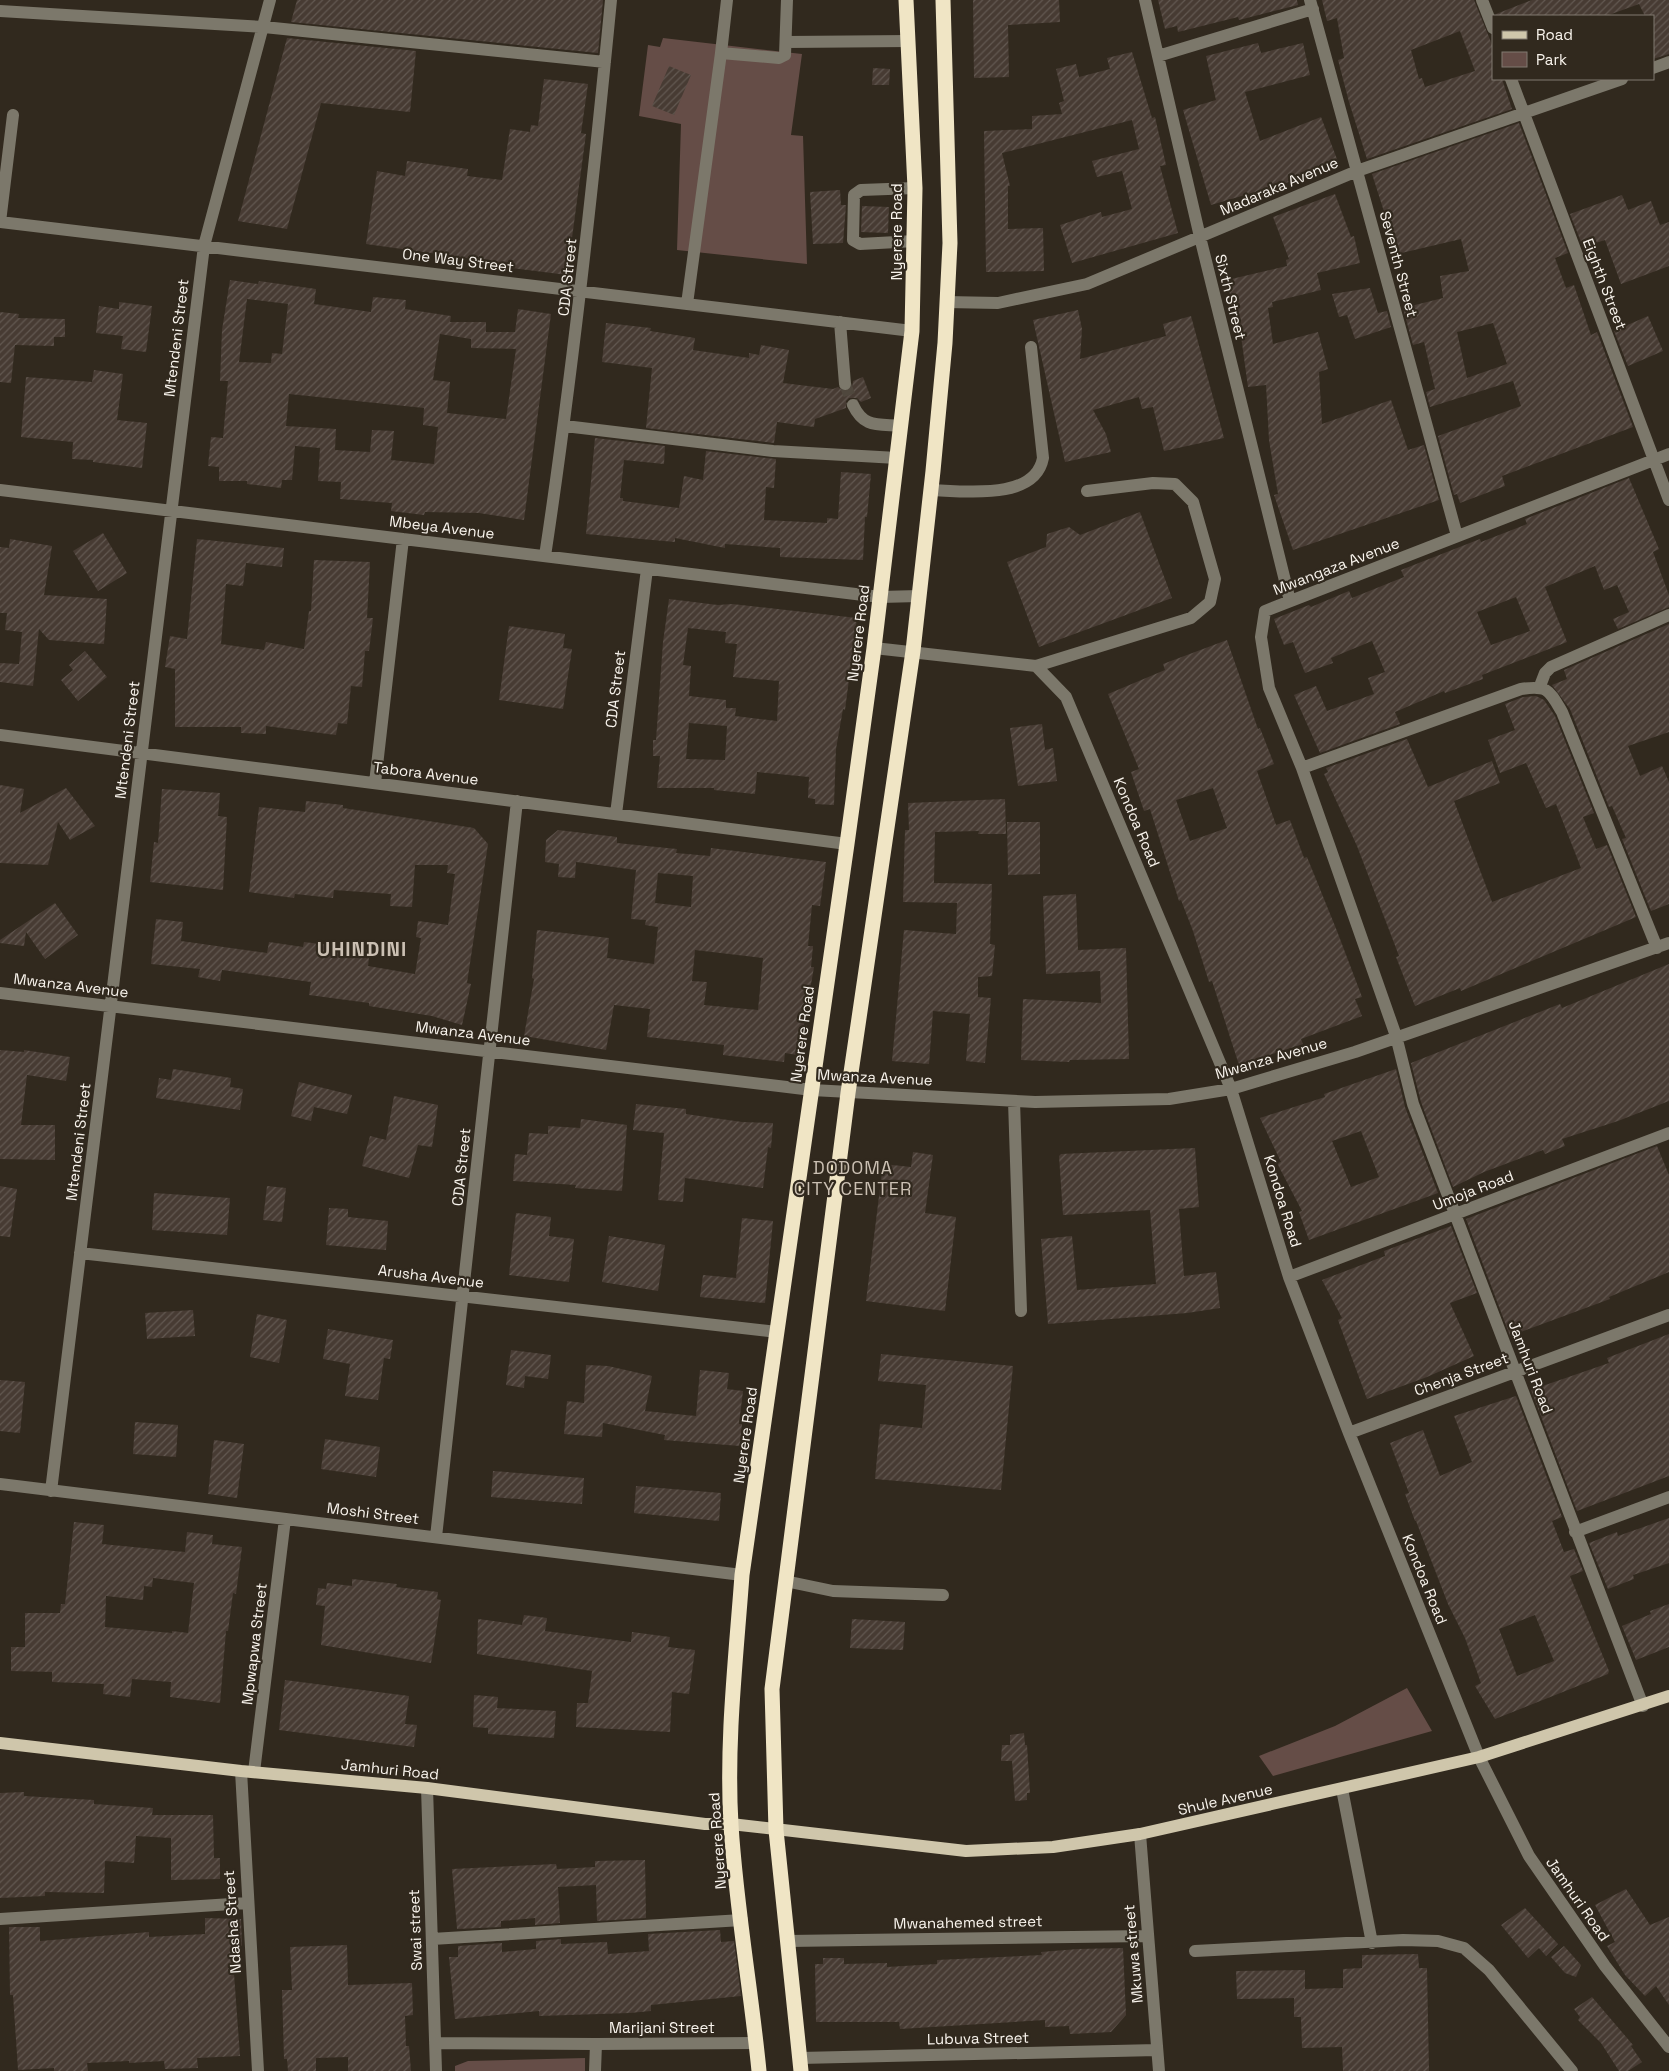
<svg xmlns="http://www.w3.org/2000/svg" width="1669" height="2071" viewBox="0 0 1669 2071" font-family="'Space Grotesk',sans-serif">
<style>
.park{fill:#654d47}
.building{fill:url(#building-hatch);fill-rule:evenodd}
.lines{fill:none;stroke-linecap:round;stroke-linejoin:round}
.minor-tunnel{stroke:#4f473d;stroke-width:12;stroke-dasharray:12 6;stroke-linecap:butt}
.minor{stroke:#7c786b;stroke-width:12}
.major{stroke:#cfc6ab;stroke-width:12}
.highway{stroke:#f0e5c5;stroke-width:15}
.labels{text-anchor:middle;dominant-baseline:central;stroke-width:4.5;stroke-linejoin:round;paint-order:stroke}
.street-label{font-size:15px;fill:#f9f4ed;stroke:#31291e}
.quarter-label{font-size:18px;letter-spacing:1px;fill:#cbc0b3;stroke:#31291e}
.district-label{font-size:20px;font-weight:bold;letter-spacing:1px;fill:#cbc0b3;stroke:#31291e}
</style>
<defs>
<pattern id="building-hatch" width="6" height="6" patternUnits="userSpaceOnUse" patternTransform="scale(1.25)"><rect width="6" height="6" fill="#473b33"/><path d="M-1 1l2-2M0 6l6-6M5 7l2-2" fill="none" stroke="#625851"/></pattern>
</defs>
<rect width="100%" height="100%" fill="#31291e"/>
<!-- park -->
<path class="park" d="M663,38L802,54L791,135L803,136L807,264L677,250L681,124L639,116L648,45L660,47Z
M1407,1688L1432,1731L1273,1776L1259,1756L1335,1726Z
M585,2058V2071H455V2066L468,2061Z"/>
<!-- building -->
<path class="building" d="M297,0H603L598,53L291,22Z
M973,0H1059L1060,22L1008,25L1009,77L974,78Z
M1158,0H1297L1298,5L1239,20L1238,17L1178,32L1177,26L1165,29Z
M1322,0H1474L1493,47V79H1502L1512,109L1367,159L1349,102L1338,60L1344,58L1337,18L1327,21ZM1460,31L1475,71L1425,87L1422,78L1419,79L1411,50Z
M1532,0H1669V54L1653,59V16H1645L1639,4L1606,16H1497L1496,14Z
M287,38L416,51L410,112L321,103L287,229L238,221Z
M1258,43L1261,53L1303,43L1310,75L1245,92L1260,141L1321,117L1340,167L1211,205L1183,110L1216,100L1206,56Z
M1132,52L1152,118L1155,117L1166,165L1160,166L1178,233L1072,263L1060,225L1101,212L1102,217L1132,209L1122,171L1097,177L1092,161L1139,149L1132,120L1002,153L1010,186H1008V229L1043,228L1044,271L986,272L984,131L1032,129V116L1062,114L1059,103L1064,101L1056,69L1076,64L1079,77L1110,69L1107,58Z
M669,66L691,75L674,115L652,106Z
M873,68L890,69L889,85H872Z
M544,79L588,84L581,133L586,134L567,275L473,263L474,259L366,244L377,171L405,176L407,161L468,169L467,176L502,180L510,129L530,132L531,125L538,126Z
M1519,123L1568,253L1555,258L1566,288L1574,285L1591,335L1597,332L1633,427L1502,476L1505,486L1460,503L1457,494L1454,495L1438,436L1521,406L1513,381L1430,407L1426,392L1435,389L1424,342L1413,345L1403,308L1443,298L1440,276L1469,271L1461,239L1393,255L1385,222L1387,221L1372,174ZM1493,323L1507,364L1467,378L1457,332Z
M840,190L841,205H846L843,243L813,244L810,192Z
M1335,194L1351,237L1354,236L1360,263L1317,273L1321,290L1272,302L1273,307L1268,308L1273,344L1318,332L1328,369L1319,372L1322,424L1391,400L1408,450L1424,445L1439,500L1293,550L1274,495L1278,494L1269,440L1266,385L1248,387L1238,314L1234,315L1227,280L1287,266L1286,260L1289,259L1273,217Z
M1622,195L1628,210L1651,201L1660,225L1669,222V266L1621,284L1605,240L1583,247L1570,214Z
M862,206L889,207L888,233L861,232Z
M230,280L258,284L259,281L316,289L314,304L371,312L373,297L406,300L405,309L451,316L450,322H486V332H515L518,309L551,314L524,520L479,513L425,512L424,515L391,511L392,503L340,499L341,482L318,481L320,448L295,446L292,480H282L281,488L247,484V481H219V467L208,466L211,437L223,438L228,381H220L222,330ZM247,299L288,304L282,354L272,353L271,363L239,362ZM440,334L471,339V348L516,349L506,419L447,413L450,382L433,380ZM289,394L424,408L423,425L438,427L434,464L391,460L394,431L372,430L370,452L335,450L336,429L286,426Z
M1370,288L1378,313L1387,311L1391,327L1355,339L1347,315L1339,317L1332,294Z
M119,302L152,306L146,352L121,349L123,336L96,333L99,306L119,309Z
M1078,310L1082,329L1080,359L1166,336L1163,324L1191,316L1224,438L1164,451L1153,407L1142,409L1139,397L1093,410L1106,434L1111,452L1065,462L1033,320Z
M0,312L19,314L18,318L65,319V337H54V346L15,345L11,383L0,382Z
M1648,316L1663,351L1628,366L1614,331Z
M606,323L651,328L650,331L695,338L693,350L749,358V353L759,355L761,345L789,350L783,383L833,389L838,387L845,392L852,388L853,381L863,377L871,398L861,402L857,398H849L846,401V408L815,419L814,427L777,422L774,443L646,428L652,368L602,362Z
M94,370L123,374L117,420L147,423L142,468L93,462V460L72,459L73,442L21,437L26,377L92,382Z
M595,438L665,446L664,464L624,460L620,498H623V501L679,508L684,476L703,480L706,451L776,459L774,488L766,487L764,520L827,523V518L838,519L841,472L871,474L867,517H865L863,560L780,557V548L725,544V548L675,538V542L586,534Z
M1629,478L1659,549L1653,552L1669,595V607L1618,629L1613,619L1629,612L1617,585L1604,590L1595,566L1545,587L1567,642L1482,675L1483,679L1445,693L1444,691L1395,712L1400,724L1320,753L1294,695L1316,686L1327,711L1374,694L1368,678L1385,672L1372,641L1331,658L1333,663L1305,673L1293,642L1284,645L1274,619L1309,605L1311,607L1349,591L1352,598L1404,577L1401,570L1480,539L1481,542L1527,524L1525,519ZM1516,597L1530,631L1491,645L1477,612Z
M1140,512L1172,598L1039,647L1007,562L1046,547L1047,534L1069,527L1080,535Z
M103,533L127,573L98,591L73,551Z
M10,539L52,546L44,595L107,599L104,644L49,640L39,629L33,686L0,682V663L19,664L22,632L5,630L7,613H0V547L9,548Z
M197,539L284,548L282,567L246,563L243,586L226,584L221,644L264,650L266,642L304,649L309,611H311L314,560L370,562L367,618H373L369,651H365L362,687L351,686L347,724L338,723L336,735L266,726V734L241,733V727H175V669L165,667L170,636L187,639Z
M669,599L718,605L732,604L857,618L845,710L843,709L836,749L834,805L815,804V799L808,798L809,777L757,772L755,794L714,790V788H657L660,756H653V740H656L663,642ZM688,628L726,632L725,643L737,644L733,677L779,681L777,721L735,716L736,708H726V700L689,696L691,666L683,665ZM689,723L727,726L725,760L686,759Z
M1669,624V732L1628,746L1640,776L1662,766L1669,782V904L1651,911L1622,839L1626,838L1612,806L1609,807L1570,709L1552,685L1567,679L1564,670Z
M509,626L565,634L563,648L572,649L563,709L499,700Z
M1227,640L1258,729L1260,728L1274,764L1257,771L1276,825L1290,820L1304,858L1307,857L1337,931L1362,997L1355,999L1362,1016L1301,1039L1303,1044L1239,1065L1212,981L1209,982L1193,931L1181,900L1179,901L1150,809L1144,811L1131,772L1139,769L1108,694L1165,670L1163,664ZM1213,788L1227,828L1190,841L1176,800Z
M85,651L107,677L78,701L61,680L73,670L69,665Z
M1536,696L1544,700L1555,716L1594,813L1583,817L1596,849L1607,845L1636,917L1461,991L1460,988L1415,1006L1396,957L1399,956L1357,846L1324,774L1328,772L1326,768L1407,739L1428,787L1492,761L1500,783L1454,801L1492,902L1581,868L1556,804L1546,808L1526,763L1500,773L1488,740L1515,730L1505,704L1523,697Z
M1042,724L1045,750L1053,748L1057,781L1018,786L1010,728Z
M0,785L24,789L20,813L66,788L95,826L70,840L58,822L48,865L0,863Z
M162,789L220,793L218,816L227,817L223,890L150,882L154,842L158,843Z
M1005,799L1006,834H978L979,831L935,832L934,883L992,884L990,944L995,945L992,976L978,977V997L991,998L985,1063L966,1061L970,1014L933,1011L929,1064L892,1061L904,930L956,934L957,903L903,902L905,830H909L908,803Z
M306,801L343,805V808L474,828L488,844L467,983L471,984L462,1025L432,1016L369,1006V1003L309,995L311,982L222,970L220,981L198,977L200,969L151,964L156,919L183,922L181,941L267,953L269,942L303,947L304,942L370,950L368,966L415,974L421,938L416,937L418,921L448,925L455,874L447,873L448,865H415L412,907L390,906L391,894L334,890L333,898L295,894L294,898L249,892L259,807L305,812Z
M1007,822H1040V874L1008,875Z
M558,830L617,837V843L677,849L676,853L710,856L711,848L826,862L820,906L812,905L808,946H813L811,967H814L804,1025H807L803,1056L785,1053L784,1062L723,1055L724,1045L647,1037L650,1009L614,1005L606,1050L524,1036L534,979L532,978L537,930L609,938L607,958L654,964L658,927L645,925L646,920L631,919L636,870L576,862L575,878L558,877L559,864L545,862L546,840ZM658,873L693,876L691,907L655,903ZM695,950L763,958L758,1010L704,1005L707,982L692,981Z
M1076,894L1078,950L1126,948L1129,1059L1070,1060L1069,1062L1021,1060L1023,999L1101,1003L1100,971L1046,974L1043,896Z
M55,903L78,935L45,959L26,932L24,946L0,943V940Z
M1669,964V1101L1618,1121L1562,1139L1565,1146L1545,1154L1543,1150L1484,1172L1453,1187L1421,1102L1411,1063L1560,1004L1562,1008Z
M0,1050L24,1052V1050L70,1057L66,1081L27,1075L21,1125H55V1160L0,1159Z
M173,1069L231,1078L230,1087L243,1089L240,1110L156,1098L159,1078L171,1080Z
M1396,1069L1405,1107L1438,1193L1309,1240L1299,1212L1302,1211L1277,1163L1281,1162L1260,1118L1325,1097L1324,1094ZM1361,1131L1379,1177L1351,1187L1332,1141Z
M299,1082L352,1095L347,1114L314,1107L311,1121L291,1116Z
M394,1096L438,1105L432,1147L418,1145L409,1178L362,1166L370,1136L386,1140Z
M636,1104L686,1109V1114L742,1122L773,1123L771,1148L768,1147L763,1188L685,1178L683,1202L658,1200L664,1133L633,1130Z
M581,1119L627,1125L622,1191L575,1188L576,1185L513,1181L515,1154L527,1155L529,1133L548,1134V1126L580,1128Z
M1657,1146L1669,1175V1272L1609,1297L1610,1299L1510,1336L1466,1219Z
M1195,1148L1199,1207L1179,1209L1184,1276L1216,1272L1220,1308L1187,1313L1048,1324L1041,1239L1072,1236L1077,1290L1156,1284L1150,1210L1063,1215L1059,1156L1061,1154Z
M913,1152L933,1155L925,1213L956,1217L945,1311L866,1301L883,1164L911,1167Z
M0,1186L17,1189L10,1237L0,1236Z
M267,1186L286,1188L282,1222L263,1220Z
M154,1193L230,1198L227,1235L152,1230Z
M329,1208L348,1209V1217L388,1221L386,1250L326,1245Z
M516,1213L551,1217L549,1236L574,1239L569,1282L509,1275Z
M742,1218L773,1221L765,1303L700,1297L703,1275L736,1278Z
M1451,1226L1477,1293L1450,1303L1474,1356L1427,1377L1367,1399L1338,1320L1342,1318L1322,1280L1385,1256L1384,1251Z
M609,1236L665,1245L658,1291L602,1282Z
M193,1310L195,1336L147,1339L145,1313Z
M257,1314L287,1320L279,1363L250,1357Z
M328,1329L393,1340L390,1359L384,1358L378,1400L345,1396L350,1364L323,1359Z
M1669,1334V1476L1577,1511L1531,1390L1609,1363L1607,1358Z
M511,1350L551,1355L548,1379L525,1376L524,1388L506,1385Z
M881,1354L1013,1366L1001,1490L875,1479L880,1424L922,1428L926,1385L878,1381Z
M586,1365L608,1366L652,1376L645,1411L696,1416L700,1370L729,1373L727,1389L743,1391L739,1424H742L740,1446L664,1440L665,1435L603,1423L602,1437L564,1434L567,1401L584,1403Z
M0,1380L25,1382L20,1433L0,1431Z
M1516,1396L1562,1517L1552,1521L1564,1552L1574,1549L1583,1571L1570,1576L1609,1671L1608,1674L1495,1719L1475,1686L1481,1683L1465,1638L1448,1604L1416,1521H1415L1405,1494L1409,1493L1390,1443L1423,1430L1440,1476L1472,1462L1454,1416ZM1535,1615L1554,1661L1517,1676L1499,1629Z
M135,1422L178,1425L176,1457L133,1454Z
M325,1439L380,1447L376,1477L321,1469Z
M214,1440L244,1444L237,1498L208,1494Z
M493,1471L584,1478L582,1504L491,1497Z
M636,1486L721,1493L719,1521L634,1513Z
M1669,1518V1563L1633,1575L1634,1579L1608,1589L1589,1543L1617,1532L1618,1536Z
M74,1522L104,1525L102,1544L185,1552L187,1532L213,1535L212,1544L242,1547L236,1594L233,1593L228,1631H226L220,1703L170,1697L171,1682L132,1679L130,1697L103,1694L104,1684L52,1682V1672L11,1671V1647H25V1613H60L61,1604H65ZM153,1578L194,1583L188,1633L172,1631V1633L105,1627L106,1596L143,1600L144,1586L152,1587Z
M352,1579L397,1584L396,1587L438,1592L437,1599L441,1600L431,1663L321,1645L325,1606L316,1605L318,1588L326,1589L327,1583L352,1586Z
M1669,1604V1647L1636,1660L1622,1626L1651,1614L1650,1611Z
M524,1615L547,1618L545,1631L631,1642L632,1632L670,1637L668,1647L695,1650L689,1694L672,1692L670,1732L576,1727L577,1703H588L592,1671L477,1654L478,1619L522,1625Z
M852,1619L905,1622L903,1650L850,1648Z
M285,1680L409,1696L405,1724L417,1725L414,1747L279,1730Z
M474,1695L498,1697L497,1708L556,1711L554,1738L488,1734V1728L473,1727Z
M1024,1733L1025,1745H1027L1030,1793H1027V1800L1015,1801L1012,1761H1001L1002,1745H1010V1735Z
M24,1792V1796L94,1800V1804L153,1808L152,1815H213L214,1858H220V1879L171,1880V1838L136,1836L134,1863L105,1861L104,1893L45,1892V1896L0,1898V1793Z
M645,1860L646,1918L597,1921L596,1885L558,1887L560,1923L535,1925V1918L501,1921V1927L457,1929L452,1869L556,1864L557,1869L595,1867V1861Z
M1626,1889L1650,1925L1669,1917V2005L1656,1986L1645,1996L1625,1975L1607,1946L1615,1942L1595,1905Z
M1525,1908L1558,1944L1546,1956L1539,1948L1528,1958L1501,1925Z
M205,1918L241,1919L242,1946H232L240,2056L197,2058L198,2068L165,2069L164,2061L129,2063V2061L87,2063L88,2071H54V2068L18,2070L13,1995H10L9,1927H40V1941L149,1932V1937L205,1934Z
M720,1930L721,1942L734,1941L741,1996L651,2005V2011L630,2013L539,2016V2011L455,2019L449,1957H458V1946L502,1943V1952L536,1949V1941L561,1939V1944L607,1942L608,1954L649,1951L648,1934Z
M347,1945L348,1985L412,1983L413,2015L405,2016L406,2046H409L411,2071H348V2057L316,2058V2071H288L287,2059H284L282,1990H292L290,1947Z
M1564,1946L1581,1965L1576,1977L1565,1973L1551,1957Z
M1123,1948L1126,2015L1111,2032L1070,2034L1069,2026L1045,2027V2020L900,2029L899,2022H816L815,1964H823V1958H844V1964L887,1963V1967L937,1964V1960L1042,1955L1041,1952L1078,1949Z
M1418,1954L1419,1968H1427L1429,2071H1343L1342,2047L1302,2048L1301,2017H1294V1998L1237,1999L1236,1971L1305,1970V1989L1343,1988V1969L1362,1968V1955Z
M1592,1997L1633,2045L1631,2046L1642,2062L1628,2071H1619L1601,2043L1578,2020L1580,2017L1574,2009Z"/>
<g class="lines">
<!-- minor-tunnel -->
<path class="minor-tunnel" d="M845,384L853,405"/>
<!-- minor -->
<path class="minor" d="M727,0L721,53L779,58L785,55L787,0
M1145,0L1200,237L1290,601
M1310,0L1457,536
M1482,0L1493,28
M0,11L264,27L605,62
M786,42L909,41
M1158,56L1313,9
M1653,68L1669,62
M1511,79L1669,500
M915,188L861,190L854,195L853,240L860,244L915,241
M0,222L912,331
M0,222L13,115
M946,302L998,303L1087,284L1357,171L1622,79
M687,304L721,53
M840,322L845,384
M853,405C864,428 877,424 901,426
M565,426L773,451L897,458
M0,490L880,597L919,596
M931,490C965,491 1035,501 1043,458L1031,347
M545,556C573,371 593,186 611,0
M874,648L1036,666L1191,618L1210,602L1215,579L1193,502L1175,484L1153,483L1087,491
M1036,666L1066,697L1231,1089L1289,1277L1349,1433L1479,1757L1529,1856L1605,1966L1669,2047
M1540,686L1545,673L1551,667L1669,615
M0,735L847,844
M1302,768L1521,689C1548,685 1549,690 1562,712L1657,948
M375,783L403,539
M616,814L647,569
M0,993L812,1090L1035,1102L1169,1099L1231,1089L1355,1052L1669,943
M1014,1101L1021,1311
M80,1253L777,1332
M1289,1277L1669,1133
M1349,1433L1669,1315
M0,1484L742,1575
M51,1491L204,246L270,0
M1575,1532L1669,1497
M436,1537L517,801
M785,1581L833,1591L943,1595
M1643,1706L1413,1104L1396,1036L1302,768L1269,688L1261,637L1265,611L1669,454
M241,1771L258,2071
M254,1772L285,1519
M427,1788L436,2071
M1342,1789L1372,1943
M1140,1834L1159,2071
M0,1919L247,1903
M432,1939L742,1920
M788,1941L1148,1936
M1195,1951L1403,1940L1438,1941L1464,1948L1489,1970L1572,2071
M435,2043L596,2044
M800,2058L1157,2050
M595,2071L596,2044L756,2043"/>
<!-- major -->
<path class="major" d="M0,1743L241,1771L427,1788L705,1824H731L966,1851L1053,1847L1140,1834L1479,1757L1669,1696"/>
<!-- highway -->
<path class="highway" d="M759,2071C751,1989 736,1907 731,1825C726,1742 736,1658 742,1575L847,844L874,648L912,331L915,188L906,0
M801,2071L776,1830L772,1689L848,1093L913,651L933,471L945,343L950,243L943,0"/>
</g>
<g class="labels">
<!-- street labels -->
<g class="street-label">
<text transform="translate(1279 186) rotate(-23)">Madaraka Avenue</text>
<text transform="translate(896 232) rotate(-90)">Nyerere Road</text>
<text transform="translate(458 260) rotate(7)">One Way Street</text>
<text transform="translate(1399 264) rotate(75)">Seventh Street</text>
<text transform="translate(567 277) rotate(-84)">CDA Street</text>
<text transform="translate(1605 284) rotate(69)">Eighth Street</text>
<text transform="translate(1231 297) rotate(76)">Sixth Street</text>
<text transform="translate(176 338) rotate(-83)">Mtendeni Street</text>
<text transform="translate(442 527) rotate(7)">Mbeya Avenue</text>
<text transform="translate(1336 566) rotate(-21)">Mwangaza Avenue</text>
<text transform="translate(858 633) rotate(-83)">Nyerere Road</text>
<text transform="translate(615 689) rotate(-83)">CDA Street</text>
<text transform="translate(127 740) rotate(-83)">Mtendeni Street</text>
<text transform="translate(426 773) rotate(7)">Tabora Avenue</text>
<text transform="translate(1137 822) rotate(67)">Kondoa Road</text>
<text transform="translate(71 985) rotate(7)">Mwanza Avenue</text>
<text transform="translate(473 1033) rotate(7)">Mwanza Avenue</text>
<text transform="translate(802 1034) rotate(-82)">Nyerere Road</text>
<text transform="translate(1271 1058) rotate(-16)">Mwanza Avenue</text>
<text transform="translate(875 1077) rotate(3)">Mwanza Avenue</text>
<text transform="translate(78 1142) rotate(-83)">Mtendeni Street</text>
<text transform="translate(461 1167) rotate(-84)">CDA Street</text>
<text transform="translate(1473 1190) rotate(-21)">Umoja Road</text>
<text transform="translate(1283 1201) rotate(73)">Kondoa Road</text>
<text transform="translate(431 1276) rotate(7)">Arusha Avenue</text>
<text transform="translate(1531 1367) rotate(69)">Jamhuri Road</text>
<text transform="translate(1461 1374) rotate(-20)">Chenja Street</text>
<text transform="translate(745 1435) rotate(-82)">Nyerere Road</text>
<text transform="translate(373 1513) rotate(7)">Moshi Street</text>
<text transform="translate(1425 1579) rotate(68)">Kondoa Road</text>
<text transform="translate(254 1644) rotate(-83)">Mpwapwa Street</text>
<text transform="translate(390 1769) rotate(6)">Jamhuri Road</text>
<text transform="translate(1225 1799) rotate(-13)">Shule Avenue</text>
<text transform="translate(717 1841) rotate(-94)">Nyerere Road</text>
<text transform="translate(1578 1899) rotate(55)">Jamhuri Road</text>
<text transform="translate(232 1922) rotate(-94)">Ndasha Street</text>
<text transform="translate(968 1922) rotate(-1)">Mwanahemed street</text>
<text transform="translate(415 1930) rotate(-92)">Swai street</text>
<text transform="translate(1133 1954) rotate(-95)">Mkuwa street</text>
<text x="662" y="2027">Marijani Street</text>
<text transform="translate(978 2038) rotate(-1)">Lubuva Street</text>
</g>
<!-- quarter labels -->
<g class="quarter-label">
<text x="853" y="1167">DODOMA<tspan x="853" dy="21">CITY CENTER</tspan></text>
</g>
<!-- district labels -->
<g class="district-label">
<text x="362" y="949">UHINDINI</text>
</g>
</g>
<!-- legend -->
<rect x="1492" y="15" width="162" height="65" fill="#31291e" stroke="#817a71"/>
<rect x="1502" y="31" width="25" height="8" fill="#cfc6ab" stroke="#817a71"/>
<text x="1536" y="40" font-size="15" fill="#f9f4ed">Road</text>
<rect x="1502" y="52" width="25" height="15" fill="#654d47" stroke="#817a71"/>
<text x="1536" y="65" font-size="15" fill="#f9f4ed">Park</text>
</svg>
